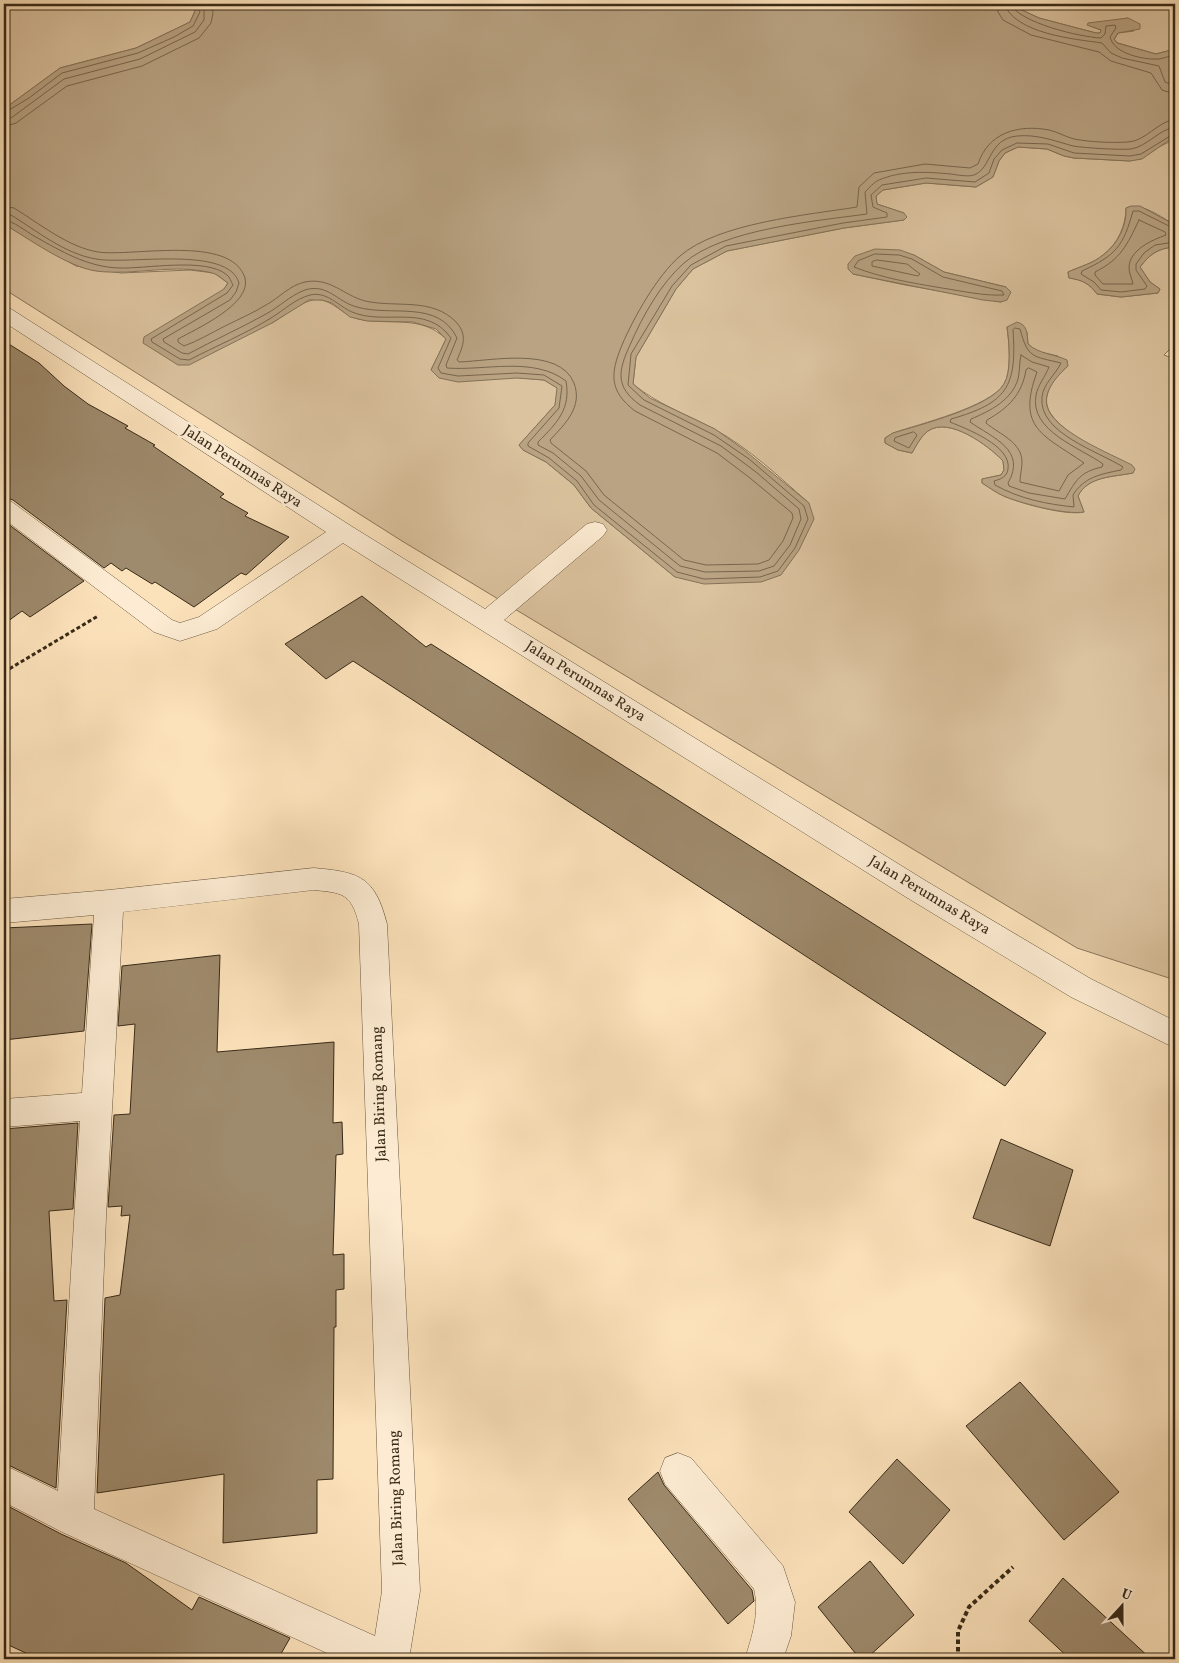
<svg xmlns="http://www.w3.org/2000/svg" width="1179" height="1663" viewBox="0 0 1179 1663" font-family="Vollkorn,serif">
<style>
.green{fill:#dbc39f;stroke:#8a765b;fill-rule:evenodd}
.water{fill:#b9a383;stroke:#857358}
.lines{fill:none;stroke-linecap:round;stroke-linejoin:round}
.shore{stroke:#78664d;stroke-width:1}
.building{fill:#9e8a6c;stroke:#382a17}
.minor-casing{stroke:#695840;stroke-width:1}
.path-far1{stroke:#382a17;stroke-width:3;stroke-dasharray:4 2.5;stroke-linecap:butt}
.path{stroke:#382a17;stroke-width:4;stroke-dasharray:4.5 3;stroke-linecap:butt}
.minor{fill:#fdecd3;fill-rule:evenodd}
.labels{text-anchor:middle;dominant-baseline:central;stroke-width:5;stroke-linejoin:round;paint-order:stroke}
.street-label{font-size:15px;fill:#382a17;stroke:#fdecd3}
</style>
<rect width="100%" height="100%" fill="#fce2bb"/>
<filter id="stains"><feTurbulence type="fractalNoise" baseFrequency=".004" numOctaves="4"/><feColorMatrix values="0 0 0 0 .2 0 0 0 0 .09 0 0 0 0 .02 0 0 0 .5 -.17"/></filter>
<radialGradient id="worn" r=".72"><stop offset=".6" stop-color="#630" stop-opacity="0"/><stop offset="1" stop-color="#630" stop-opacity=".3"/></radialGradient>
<!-- green -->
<path class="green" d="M4,4H190L195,11L190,22L136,48L60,68L4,109Z
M1009,4H1175V49L1156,54L1118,43L1114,40L1118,33L1134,31L1128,18L1088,25L1101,30L1100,33H1096L1039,18Z
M1175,136V225C1161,217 1142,202 1126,208C1126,225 1118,244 1103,255C1094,263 1079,267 1068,272L1069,278C1082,280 1089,283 1097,294L1121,297L1158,293L1160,289L1150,282L1140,267C1150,254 1158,248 1175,247V348L1170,349L1164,355L1175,359V980L1077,948L402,541L4,289V224L76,266L121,273L190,270L214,273L228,283L224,289L272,323C284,316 297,305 309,301C329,294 341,315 358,319C389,326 421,314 446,339L431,370L544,380L558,388L555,405L519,445L523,450L546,462L574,485L591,508L675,577L809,503C779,477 749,448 714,429C686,414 657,404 633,384L636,357L676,289L693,269L727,251L844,228L904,220V213L877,204L876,196L883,190L926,183L976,187L993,177L999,161L1005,153L1018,147L1047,149L1064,156L1074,158L1130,161L1171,141ZM914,255L944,272L1006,287L1001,302L905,285L853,274L848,269ZM1007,327L1027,332L1028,344L1036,351L1058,356L1068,366C1057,375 1044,390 1047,405C1050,427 1114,461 1133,473C1113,477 1088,476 1078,496L1084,512C1067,516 1023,504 1006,497C998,494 990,488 982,483V479L1001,475L1004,470L1003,461C989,446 949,416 928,431C921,436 916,446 912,453L898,450L885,443V438L893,433C919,424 990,407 1004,384C1012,371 1009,341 1007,327Z"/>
<!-- water -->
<path class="water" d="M190,4H1009L1039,18L1096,33H1100L1101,30L1087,25L1088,23L1128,18L1140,24V29L1118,33L1114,39L1117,43L1156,54L1175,49V69L1171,73L1175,76V136L1142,159L1130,161L1074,158L1064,156L1047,149L1018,147L1005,153L999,161L993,177L976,187L926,183L883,190L876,196L877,204L904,213L907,217L904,220L844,228L727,251L693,269L676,289L636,357L633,384L650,398L715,429L743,449L809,503L814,519L799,550L781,575L761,582L704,584L675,577L591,508L574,485L546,462L523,450L519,445L555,405L557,388L544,380L517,378L458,382L439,378L431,370L446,339L436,329L413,322L367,321L350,317L332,303L322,300H309L272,323L189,365H178L143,343L144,337L224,289L228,283C223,280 218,274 212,273C175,263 134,276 96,271C68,267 29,239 4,224V109L60,68L136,48L190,22L195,11Z
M1131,206H1140L1175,225V247C1158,248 1150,254 1140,267L1150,282L1160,289L1158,293L1121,297L1097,294C1089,283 1082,280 1069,278L1068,272C1079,267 1094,263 1103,255C1118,244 1127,225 1126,208Z
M875,249L900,250L914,255L944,272L1006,287L1011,292L1007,300L1001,302L983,300L853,274L848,269V264L855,256Z
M1017,322C1028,325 1027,334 1028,344C1039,354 1054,354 1067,360L1068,366C1058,375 1043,391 1047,406C1053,431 1111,454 1132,465L1135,469L1133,473C1113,477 1088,476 1078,496L1084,512C1066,515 1024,504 1006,497C998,494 990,488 982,483V479L1001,475L1004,470L1003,461C989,446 949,416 928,431C921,436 916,446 912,453L898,450L885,443V438L893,433C919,425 991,407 1004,384C1012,371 1009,341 1007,327Z"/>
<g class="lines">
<!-- shore -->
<path class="shore" d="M997,4L998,12L1003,20L1031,35L1099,52L1111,61L1151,73L1162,90L1175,94
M1004,4C1016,34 1074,39 1102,43L1111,53L1122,58L1159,66L1165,82L1175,86
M1010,4C1020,23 1080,37 1101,38L1105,34L1106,26L1115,25L1116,28L1110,37C1114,54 1144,60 1159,59C1165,58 1170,56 1175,54
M4,113L29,98L62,73L138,53L174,37L193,26L200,12L196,4
M4,119L11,118L64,79L140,59L195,32L204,20V4
M4,127L16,123L67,86L142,66L199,38L211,23L213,13L212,4
M4,206L14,208C40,224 68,247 98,252C133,257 231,234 245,278C252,304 196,329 178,339V342L184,346C198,341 211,333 225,326C239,319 253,313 266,305C279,298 290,285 305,282C330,277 343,295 365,301C396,308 432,297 456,322C468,335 463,346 457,360L459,362C490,361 559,346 574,383C583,407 565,424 550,440L551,443L586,471L604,495L684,560L706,565L758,564L769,560L783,541L793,518L792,513L750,478L717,453L635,411C609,391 610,374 622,345C634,317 657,276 680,256C718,223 807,215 857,207L859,187L874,173L925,164L970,168L978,164C988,133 1018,124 1049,130C1058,132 1066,137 1074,139C1090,142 1111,143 1128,142C1146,141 1157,122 1175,119
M4,214L11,215C37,231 65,254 96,259C128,265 228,245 239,283L236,292L230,300L163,339L164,342L182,353L188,354C214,340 241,328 266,314C279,307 291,295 305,290C328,283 337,302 357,307C391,317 438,299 457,338L446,365L447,368C485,371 533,356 566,381C571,409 557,423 538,442V445L553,453L581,476L599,500L680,566L705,572L759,571L774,566L790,545L801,519L799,509L756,472L721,446L640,405C615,387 618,371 630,345C642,317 661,283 684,263C723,229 816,221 867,214L865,192C869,188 874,182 879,180C902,170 928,172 951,174C958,175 968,177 974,175C992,168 988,139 1017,136C1037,134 1055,141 1073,146C1085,148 1119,150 1131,149C1148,146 1158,130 1175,127
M4,220C15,222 24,230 34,236C61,251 87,267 119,268C145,269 207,257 227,275C230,277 231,282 233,285L227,293L151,339L152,342L180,359L189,360C216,346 245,334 271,318C284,310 295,299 310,295C327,291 338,306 352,312C385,326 426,303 451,338L438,368L441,373L458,376L517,373L544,375L562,386L559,408L528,443V446L549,458L577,481L594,505L677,572L704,579L760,577L778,571L795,548L808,519L804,506L749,459L714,435L644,400L628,385L631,354L672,286L691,265L726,246L843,223L887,217V213L873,207L871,195L882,185L926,178L975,182L989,173L994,159L1002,150L1017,143L1048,144L1074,153L1130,156L1141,154L1175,133
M1139,220L1165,232L1166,235C1152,240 1129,250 1129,268C1129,273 1132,279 1133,284H1103L1095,275V272C1121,259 1127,245 1139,220Z
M1175,229L1139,211H1133C1123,247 1116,255 1082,271L1081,274L1094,282L1101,290L1121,292L1145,289L1147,286L1136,270V264L1144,253L1155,245L1175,242
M875,254L899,255L912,259L943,277L1002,291L1004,295C983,296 962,291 942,288C912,283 882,278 854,267L858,261Z
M877,260L907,264L920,274L918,276L872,266V262Z
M1015,328L1020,329C1028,359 1033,356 1061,363C1056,374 1043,384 1042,397C1038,433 1098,451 1123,467L1121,470C1101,474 1084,477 1073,495L1074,507C1046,504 1020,499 995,485L994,481C1001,479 1007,477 1008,469C1012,446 967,429 950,422L951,419C1007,403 1017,387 1013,330Z
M1021,355L1032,362L1049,367C1045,377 1038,385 1036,395C1029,431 1081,448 1103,464L1102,467C1080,472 1076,480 1065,499L1029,493L1009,486L1008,483C1027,450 993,438 970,422L971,419C990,411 1012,400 1018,379C1020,371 1019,363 1021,355Z
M1029,368L1037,372C1016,429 1044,435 1084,463L1068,475L1059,491L1020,482C1020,475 1022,469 1022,462C1022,442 999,434 986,423L987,420C1008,408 1022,395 1026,370Z
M914,432L917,435L909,448L894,441L895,438Z"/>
</g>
<!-- building -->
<path class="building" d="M4,341L39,363L64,386L88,404L128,426L125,428L155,445L153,446L224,494L220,497L248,513L245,516L289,537L246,575L241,573L194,607L155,582L152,584L126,568L122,571L111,563L104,568L13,500L4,497Z
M4,521L84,581L30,617L22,611L4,624Z
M362,596L426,647L431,644L1046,1033L1005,1086L353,661L326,679L285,644Z
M92,924L84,1031L4,1040V928Z
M220,955L217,1052L334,1042L333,1123L342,1122L343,1154L336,1155L333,1255L344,1254V1289L336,1290V1327H334L333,1479L317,1480V1533L223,1543L224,1474L97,1493L105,1298L120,1295L130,1215L121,1216L122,1206L108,1207L114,1115L130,1114L135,1024L118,1026L122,966Z
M78,1123L73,1209L49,1211L54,1301L67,1300L56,1488L4,1463V1129Z
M1001,1139L1073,1170L1050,1246L973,1218Z
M1020,1382L1119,1492L1064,1540L966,1426Z
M897,1459L950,1510L903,1564L849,1512Z
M658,1472L664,1485L752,1590L754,1601L728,1624L628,1499Z
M4,1504L61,1534L126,1563L192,1610L199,1597L290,1638L278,1659H39L4,1643Z
M870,1561L914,1615L866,1659H860L818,1607Z
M1063,1578L1151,1659H1070L1029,1621Z"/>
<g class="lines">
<!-- minor casing -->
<g class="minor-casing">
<path id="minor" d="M4,307L11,309L351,526L485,609L587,524L595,522L603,524L607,530L603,536L504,620L926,881L1091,979L1175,1021V1048L1071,997L906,897L343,543L217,629L180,641L154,632L4,519V499L12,502L172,620L180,623L199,617L326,532L4,322Z
M314,868C360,872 375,877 387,924L420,1591L409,1659H340L62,1532L4,1502V1465L58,1491L80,1121L4,1127V1099L82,1093L94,915L4,923V899L109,890ZM314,890C343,893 351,893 359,924L382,1591L375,1636L94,1509L106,1217L123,912Z
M678,1453L691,1458L783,1566L795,1602L791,1636L783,1659H745C752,1636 760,1613 754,1589L665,1484L660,1471L665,1458Z"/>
</g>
<!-- path-far1 -->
<path class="path-far1" d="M4,672L98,616"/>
<!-- path -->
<path class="path" d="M958,1659V1631L969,1607L1013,1567"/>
<!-- minor -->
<use href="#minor" class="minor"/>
</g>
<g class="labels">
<!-- street labels -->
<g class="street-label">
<text transform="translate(242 467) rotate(33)">Jalan Perumnas Raya</text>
<text transform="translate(585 682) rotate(32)">Jalan Perumnas Raya</text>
<text transform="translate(929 896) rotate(31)">Jalan Perumnas Raya</text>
<text transform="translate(380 1094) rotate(-92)">Jalan Biring Romang</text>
<text transform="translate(397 1498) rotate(-92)">Jalan Biring Romang</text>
</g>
</g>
<!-- margin -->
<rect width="1179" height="1663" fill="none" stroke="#fce2bb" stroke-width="20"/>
<rect x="5" y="5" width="1169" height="1653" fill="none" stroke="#382a17" stroke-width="2.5"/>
<rect x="10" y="10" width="1159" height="1643" fill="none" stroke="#382a17"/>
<!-- north arrow -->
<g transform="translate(1122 1606) rotate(21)" stroke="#fdecd3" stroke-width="4" paint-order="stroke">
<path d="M0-4L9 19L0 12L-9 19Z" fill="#382a17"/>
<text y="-8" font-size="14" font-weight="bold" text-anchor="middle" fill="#382a17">U</text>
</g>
<rect width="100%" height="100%" filter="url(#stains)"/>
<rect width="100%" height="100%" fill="url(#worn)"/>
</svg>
